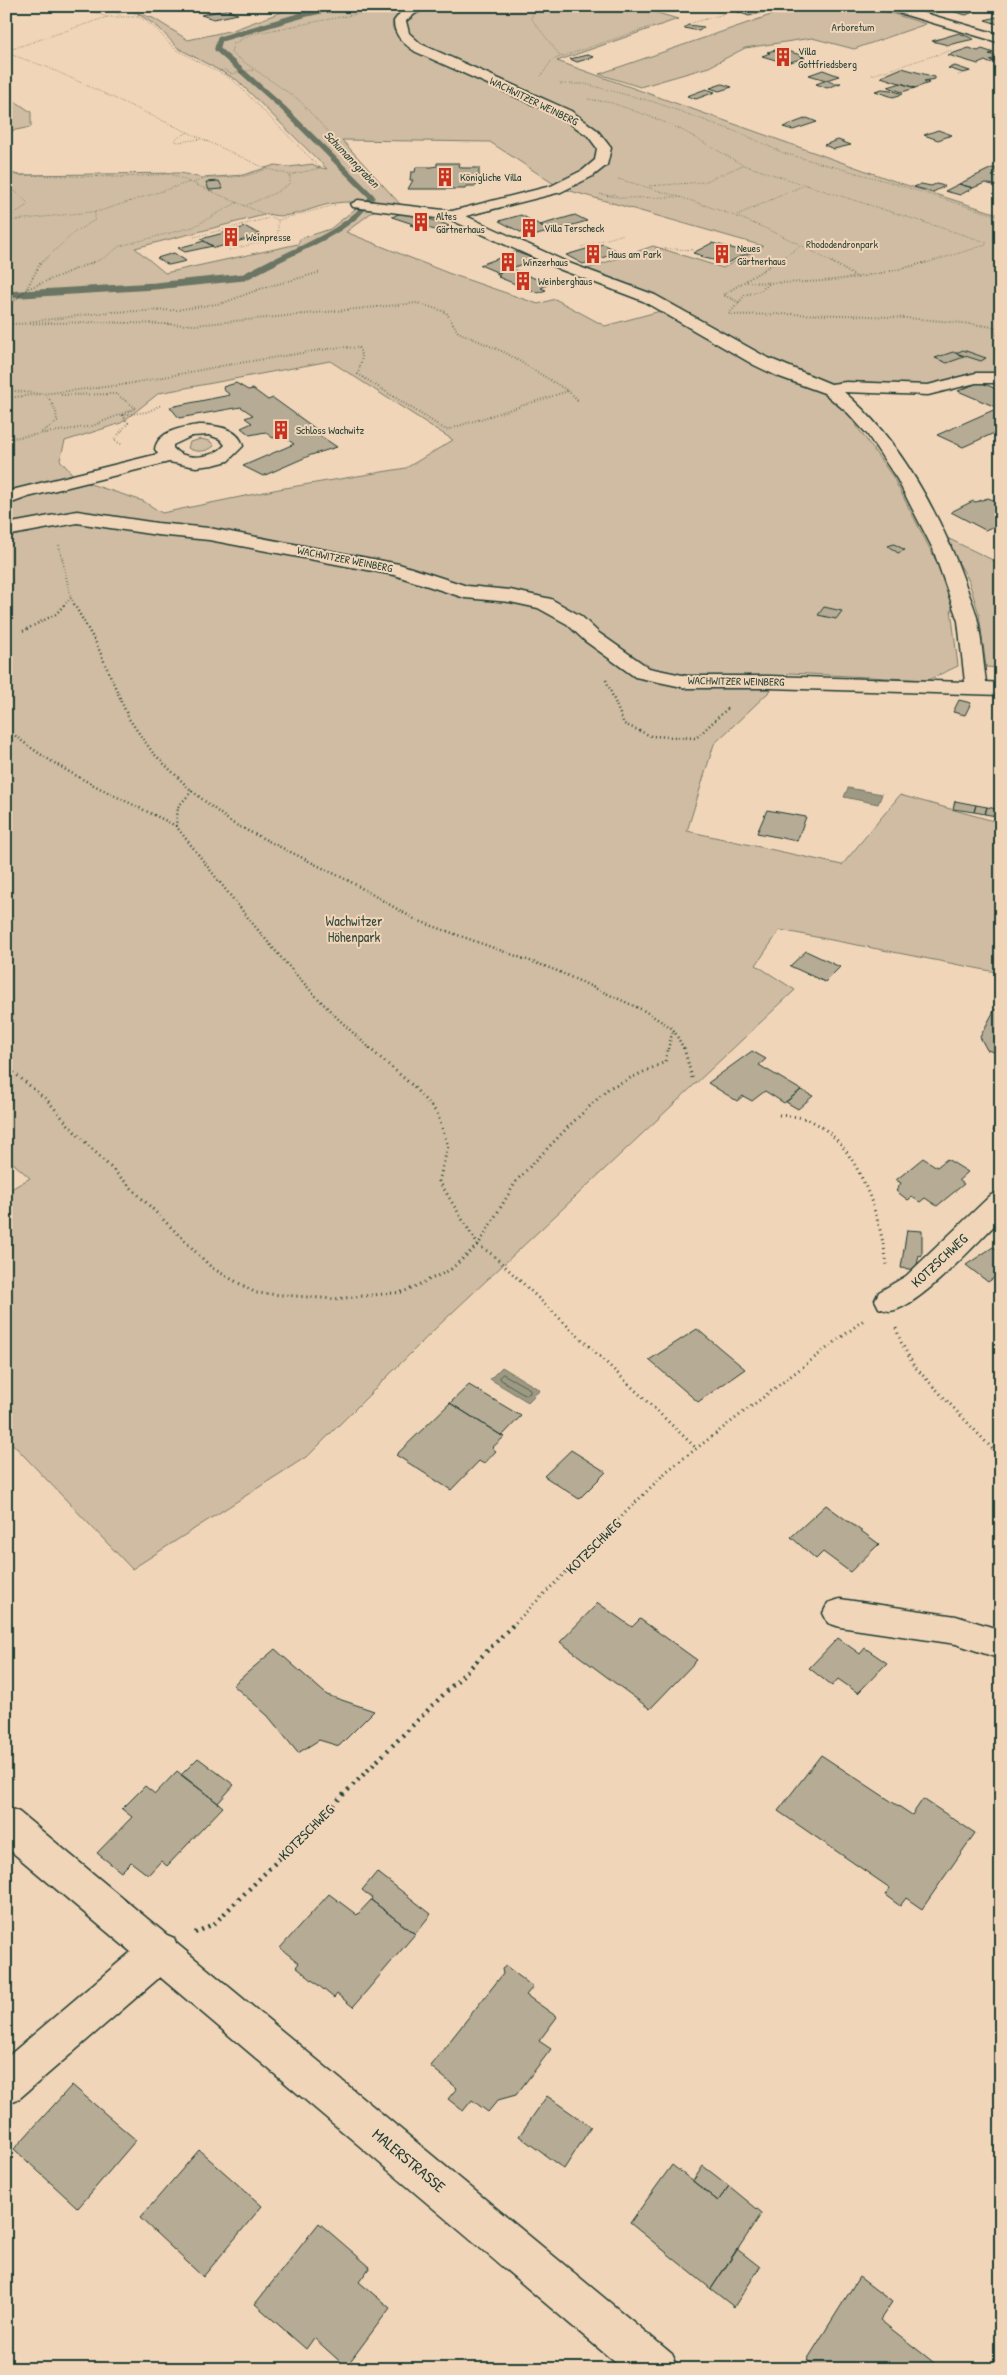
<svg xmlns="http://www.w3.org/2000/svg" width="1007" height="2375" viewBox="0 0 1007 2375" font-family="'Patrick Hand',sans-serif">
<style>
.green{fill:#cfbca2;stroke:#777c6b;fill-rule:evenodd}
.water{fill:#9e9983;stroke:#6b7463}
.lines{fill:none;stroke-linecap:round;stroke-linejoin:round}
.shore{stroke:#526254;stroke-width:1}
.stream-far1{stroke:#6b7463;stroke-width:5.5}
.stream{stroke:#6b7463;stroke-width:7}
.building{fill:#b6ab94;stroke:#1f3d34}
.minor-casing{stroke:#1f3d34;stroke-width:3}
.major-casing{stroke:#1f3d34;stroke-width:3}
.path-far4{stroke:#1f3d34;stroke-width:1;stroke-dasharray:0.5 2;stroke-linecap:butt}
.path-far3{stroke:#1f3d34;stroke-width:2;stroke-dasharray:0.5 2.5;stroke-linecap:butt}
.path-far2{stroke:#1f3d34;stroke-width:2.5;stroke-dasharray:1 3;stroke-linecap:butt}
.path-far1{stroke:#1f3d34;stroke-width:3;stroke-dasharray:1 4;stroke-linecap:butt}
.path{stroke:#1f3d34;stroke-width:4.5;stroke-dasharray:2 5;stroke-linecap:butt}
.minor{fill:#f1d5b8;fill-rule:evenodd}
.major{fill:#f1d5b8;fill-rule:evenodd}
.labels{text-anchor:middle;dominant-baseline:central;stroke-width:4;stroke-linejoin:round;paint-order:stroke}
.far-park-label{font-size:11px;fill:#314a3f;stroke:#f1d5b8}
.far-poi-label{font-size:11px;fill:#1f3d34;stroke:#f1d5b8;text-anchor:start}
.far-street-label{font-size:11px;fill:#1f3d34;stroke:#f1d5b8}
.far-water-label{font-size:12px;font-style:italic;fill:#324b40;stroke:#f1d5b8}
.park-label{font-size:14px;fill:#314a3f;stroke:#f1d5b8}
.street-label{font-size:14px;fill:#1f3d34;stroke:#f1d5b8}
.near-street-label{font-size:16px;fill:#1f3d34;stroke:#f1d5b8}
</style>
<rect width="100%" height="100%" fill="#f1d5b8"/>
<filter id="ink" filterUnits="userSpaceOnUse"><feTurbulence type="fractalNoise" baseFrequency=".02" numOctaves="2"/><feDisplacementMap in="SourceGraphic" scale="10" xChannelSelector="R" yChannelSelector="G"/><feConvolveMatrix kernelMatrix="1 2 1 2 8 2 1 2 1" color-interpolation-filters="sRGB"/></filter>
<g filter="url(#ink)">
<!-- green -->
<path class="green" d="M281,6H420C414,8 406,10 401,13C372,31 424,53 436,59L444,56L411,39L406,25V20L411,15L442,6H634L678,19L557,61L900,183L1001,215V376L968,374L926,388L825,383L795,372L584,270L653,246L723,268L763,246L560,188L490,142L342,140L401,205C380,204 357,200 335,203C312,206 291,221 268,214L135,248L165,273L298,244L300,239L330,229L359,206L376,209L346,232L448,273L538,304L555,299L605,326L664,310L822,389L848,414L893,477L946,580L955,609H951L958,666L928,680L789,673L714,744L687,831L842,865L900,795L1001,823V973L780,930L756,965L795,990L437,1327L309,1455L132,1569L6,1437V1192L30,1178L6,1157V171L18,175L181,173L202,178L243,175L275,165L289,167L313,164L316,167L327,169L237,80L178,48L158,27L137,13L153,18L188,40L233,30L287,10ZM330,361L453,440L406,468L279,489L162,513L143,501L84,482L74,476L60,460L65,441L121,423L159,393Z
M797,6H868L926,24L854,49L812,38L745,48L709,67L640,87L599,74Z
M6,95L31,112V127L6,132Z
M201,439L210,441L214,446C207,452 196,453 188,448L190,442Z
M943,536L1001,564V668L986,667L979,614L968,579Z"/>
<!-- water -->
<path class="water" d="M848,788L882,794L878,804L844,797Z
M502,1367L540,1390L528,1402L490,1379Z"/>
<g class="lines">
<!-- shore -->
<path class="shore" d="M503,1374L530,1389V1393L526,1395L501,1380L500,1377Z"/>
<!-- stream-far1 -->
<path class="stream-far1" d="M270,264C304,246 351,230 372,197L283,108L217,49L220,39L306,14L343,6"/>
<!-- stream -->
<path class="stream" d="M6,295L155,286L244,277L273,262"/>
</g>
<!-- building -->
<path class="building" d="M761,6L771,10L749,16L727,8Z
M946,6H969L980,9L966,15L941,8Z
M228,9L232,10L228,11L238,14L214,19L201,15Z
M996,17L1001,18V25L985,20Z
M688,25L704,27L699,31L684,28Z
M959,33L974,39L948,45L932,41Z
M969,48L978,51L982,49L994,53L989,54L998,57L990,60L995,61L989,63L985,61L978,64L948,55Z
M780,49L804,56L801,57L805,58L786,63L762,56L770,53L767,52Z
M587,55L594,57L577,62L570,59Z
M955,66L970,71L963,73L948,68Z
M902,68L935,77V79L924,81L929,83L915,88L881,77Z
M823,70L839,76L826,80L809,75Z
M827,80L833,83H841L827,88L816,84Z
M901,83L915,88L902,92L888,87Z
M722,84L732,87L719,91L710,88Z
M706,89L715,92L696,99L687,96Z
M882,89L891,90L903,94L893,97L875,91Z
M807,118L817,122L793,130L783,127Z
M938,130L952,135L938,140L924,135Z
M838,140L851,145L834,149L824,145Z
M437,163H460L459,166L462,168H479V181H477L476,186H466L465,189H408L413,180H410L411,172H415L416,167H432L437,166Z
M992,168L1001,170L992,176L1001,179V187L985,183L973,188L959,184Z
M219,181L223,189L209,190L206,182Z
M921,184L931,186L936,184L945,186L933,192L914,187Z
M959,184L973,188L960,195L945,191Z
M403,212L443,223L449,226L439,231L420,226L417,227L410,225L413,224L392,217Z
M521,215L540,225L551,231L530,237L499,221Z
M575,215L587,221L551,231L540,225Z
M246,227L261,235L215,248L201,239Z
M204,241L213,246L185,252L178,248Z
M712,243L739,250L742,248L752,251L727,263L700,257L703,256L693,253Z
M603,244L620,252L583,264L566,255Z
M516,252L535,259L499,273L480,265Z
M174,253L186,261L169,265L157,258Z
M509,269L514,270L549,284L541,288L546,290L538,293L498,277L500,276L496,274Z
M963,350L986,358L981,361L956,353Z
M953,352L964,357L947,363L935,358Z
M980,382L1001,391V430L963,447L937,435L998,408L958,391Z
M236,383L248,390L253,389L268,400L273,398L323,434L319,435L337,447L311,455L263,476L243,466L294,444L281,435L273,438L265,432L250,435L241,428L252,423L245,418L253,415L241,407L179,418L170,407L230,395L224,390L223,387Z
M988,498L1001,503V527L997,525L985,530L951,512L973,501L976,502Z
M894,544L905,550L898,553L888,546Z
M824,607L842,611L836,619L818,615Z
M959,700L971,703L965,715L953,712Z
M955,801L976,805L974,812L953,809Z
M976,805L987,807L985,814L974,812Z
M987,807L1001,810V817L985,814Z
M767,810L806,817L797,841L757,833Z
M806,951L840,967L825,982L790,966Z
M995,1009L1001,1010V1054L987,1050L980,1037Z
M752,1051L766,1059L759,1065L801,1090L784,1103L765,1091L752,1101L743,1096L737,1101L708,1083Z
M801,1090L813,1096L798,1109L786,1102Z
M1001,1115V1133L993,1131Z
M923,1158L937,1167L947,1159L968,1172L959,1180L964,1184L937,1206L925,1198L920,1202L912,1197L908,1200L896,1191L901,1183L896,1180Z
M907,1230L922,1231V1256L919,1255L916,1270L901,1268Z
M993,1247L1001,1252V1273L988,1282L966,1265Z
M697,1329L745,1369L698,1402L649,1360Z
M469,1385L521,1416L502,1436L450,1403Z
M450,1403L504,1437L492,1448L496,1451L484,1464L479,1461L451,1490L396,1455Z
M571,1450L606,1472L579,1499L544,1476Z
M826,1505L879,1544L850,1572L823,1552L816,1559L791,1537Z
M598,1603L632,1627L640,1619L697,1660L650,1709L560,1642Z
M838,1638L860,1654L865,1648L887,1663L858,1693L838,1679L832,1686L809,1668Z
M275,1649L327,1695L374,1711L339,1746L319,1740L298,1753L268,1716L233,1685Z
M821,1755L912,1815L923,1799L975,1833L922,1909L906,1898L900,1906L885,1895L890,1888L778,1811Z
M198,1758L234,1785L218,1803L181,1775Z
M177,1771L223,1807L167,1866L161,1861L148,1875L131,1862L121,1872L97,1853L132,1817L122,1809L145,1786L155,1794Z
M377,1872L431,1914L415,1934L371,1900L372,1898L362,1890Z
M329,1894L357,1915L371,1900L415,1934L353,2007L337,1994L334,1998L296,1967L299,1963L280,1948Z
M506,1966L533,1987L526,1995L557,2017L539,2041L551,2049L516,2095L498,2100L488,2112L472,2100L463,2111L448,2099L457,2088L430,2066L503,1974L502,1969Z
M72,2085L136,2140L78,2208L14,2149Z
M547,2096L591,2127L564,2169L519,2136Z
M199,2150L262,2206L203,2277L140,2218Z
M672,2165L718,2201L729,2186L762,2213L711,2289L630,2223Z
M703,2166L729,2186L718,2201L693,2181Z
M319,2223L370,2267L359,2282L390,2308L346,2367L314,2338L306,2349L255,2304Z
M737,2249L760,2267L734,2307L711,2289Z
M859,2277L892,2302L880,2320L942,2369H819L807,2360Z"/>
<g class="lines">
<!-- minor casing -->
<g class="minor-casing">
<path id="minor" d="M411,6H433L416,13L406,21L409,33L421,44L571,111L597,130L611,148L607,165L593,176L561,192L466,216L569,263L655,295L766,357L831,384L846,382L928,385L976,373H1001V383H976L928,395L844,392C900,439 942,518 966,586C970,598 976,610 978,622C982,642 983,662 986,682L1001,683V695L769,688H687L635,677L585,641L567,624L538,608L510,602L465,598L394,575L209,540L157,535L77,523L6,536V524L77,511L157,523L209,528L399,564L467,586L510,590L551,599L581,616L599,633L649,668L687,676H769L965,682L958,621L933,549L897,479L867,434L848,413L824,393L777,376L754,365L643,301L559,269L451,220L353,207L351,204L358,200L452,211L551,186L583,170L595,160L597,148L588,136L561,117L416,52C404,44 394,36 394,21L401,12Z
M199,425C215,425 239,428 243,446L228,461L213,465L196,467L169,462L28,497L6,505V493L16,489L158,454L155,449C158,431 183,427 199,425ZM209,435L220,439L225,445C214,458 185,462 173,448V445L192,436Z
M1001,1192V1219C979,1240 919,1308 890,1311C887,1311 882,1309 879,1308L875,1300L879,1292L906,1276L991,1195Z
M840,1599L956,1616L1001,1630V1659L956,1644L840,1627L828,1623L823,1613L828,1603Z
M6,1807L19,1812L167,1935L174,1938L176,1943L672,2354L679,2369H623L160,1977L20,2098L6,2104V2058L131,1952L6,1847Z"/>
</g>
<!-- major casing -->
<g class="major-casing">
<path id="major" d="M880,6H900L1001,35V43L882,8Z"/>
</g>
<!-- path-far4 -->
<path class="path-far4" d="M78,6L107,17H139
M121,6L113,10L121,16
M537,6L531,18L561,57
M710,9L717,7L724,9
M692,23L724,14L709,9
M6,51L107,17
M6,53L47,67L265,168L290,175L320,168L233,80L175,49L155,28L134,13L138,6
M219,71L225,70L231,74L253,70
M872,75L952,50
M958,75L972,71
M541,76L552,60L653,26
M560,84H585L654,102L745,135L783,153L886,181L1001,217
M588,99L612,103L654,118L680,129L743,165L986,242V245L923,264
M188,132L174,140L178,142L201,139
M6,175L123,177L171,174L278,220L335,205
M618,179C693,200 768,223 834,264
M193,183L203,179L246,176L267,169
M375,183L299,100L231,53L233,44L251,34L378,10
M649,186L704,182L743,165
M6,187L16,192L29,204L6,219
M600,194L623,198L679,197
M607,196L615,194L617,197
M247,205L277,192L290,183V175
M737,215L802,186
M6,221L100,211L190,182
M194,237L269,218
M581,247L624,234
M655,248L694,250
M229,250L270,240L278,232V220
M40,264L75,232L95,220V211
M90,264L104,258L120,246L193,227L238,202
M774,264L802,245"/>
<!-- path-far3 -->
<path class="path-far3" d="M832,262L858,278
M747,282C808,285 868,279 927,262
M27,288L41,262
M6,300L13,299
M739,302L723,295L776,262
M6,308L27,289L93,262
M729,314L745,295L760,291L769,284
M732,315C820,313 907,315 994,327
M27,322L110,312L176,310L223,303L260,289L321,272
M6,324L97,322L195,325L417,303L446,312L458,332L506,353L568,391L578,400V404
M1001,327H994L995,333L1001,340
M6,390L40,394
M6,398L122,385L227,365L340,347L359,348L362,357L358,374L446,430L568,391
M122,415L147,412L161,405
M42,432L57,422L56,411L47,395
M6,439L92,426L136,408L116,394L59,395
M121,444L114,440L128,423L122,414
M59,545L71,598L75,605
M64,605L71,598"/>
<!-- path-far2 -->
<path class="path-far2" d="M74,604L97,645L129,719L153,753L192,791L232,823L351,882L416,920L555,970L643,1010L673,1029L684,1049
M23,631L56,614L65,604
M606,680L624,724L651,736L696,738L728,708
M6,728C55,771 118,796 176,826
M192,791L178,807L176,826C237,904 296,984 371,1049
M668,1049L673,1030"/>
<!-- path-far1 -->
<path class="path-far1" d="M369,1048L412,1085L437,1113L448,1146L439,1181L478,1245L493,1255L697,1449
M684,1048L693,1081
M6,1066L48,1101L73,1130L212,1268L256,1293L334,1299L403,1292L450,1270L478,1245L517,1180L571,1124L609,1088L665,1062L668,1048
M779,1115C788,1116 797,1116 806,1119C857,1137 880,1217 887,1265
M896,1328L901,1342L914,1366L1001,1458
M512,1626L667,1471L865,1319"/>
<!-- path -->
<path class="path" d="M195,1933L215,1923L513,1625"/>
<!-- minor -->
<use href="#minor" class="minor"/>
<!-- major -->
<use href="#major" class="major"/>
</g>
</g>
<!-- icons -->
<defs>
<g id="building-bare" transform="scale(1.5)"><path d="M-4-6H4V6H1V3H-1V6H-4ZM-2.5-4.3h1.7v1.8h-1.7ZM.8-4.3h1.7v1.8H.8ZM-2.5-1h1.7V.8h-1.7ZM.8-1h1.7V.8H.8Z" fill="#c8321e" stroke="#f1d5b8" stroke-width="2.5" paint-order="stroke"/></g>
</defs>
<g fill-rule="evenodd">
<use href="#building-bare" x="783" y="57"/>
<use href="#building-bare" x="445" y="177"/>
<use href="#building-bare" x="421" y="222"/>
<use href="#building-bare" x="529" y="228"/>
<use href="#building-bare" x="231" y="237"/>
<use href="#building-bare" x="593" y="254"/>
<use href="#building-bare" x="722" y="254"/>
<use href="#building-bare" x="508" y="262"/>
<use href="#building-bare" x="523" y="281"/>
<use href="#building-bare" x="281" y="430"/>
</g>
<g class="labels">
<!-- far-park labels -->
<g class="far-park-label">
<text x="853" y="27">Arboretum</text>
<text x="842" y="244">Rhododendronpark</text>
</g>
<!-- far-poi labels -->
<g class="far-poi-label">
<text x="798" y="51">Villa<tspan x="798" dy="13">Gottfriedsberg</tspan></text>
<text x="460" y="177">Königliche Villa</text>
<text x="436" y="216">Altes<tspan x="436" dy="13">Gärtnerhaus</tspan></text>
<text x="544" y="228">Villa Terscheck</text>
<text x="246" y="237">Weinpresse</text>
<text x="737" y="248">Neues<tspan x="737" dy="13">Gärtnerhaus</tspan></text>
<text x="608" y="254">Haus am Park</text>
<text x="523" y="262">Winzerhaus</text>
<text x="538" y="281">Weinberghaus</text>
<text x="296" y="430">Schloss Wachwitz</text>
</g>
<!-- far-street labels -->
<g class="far-street-label">
<text transform="translate(534 101) rotate(26)">WACHWITZER WEINBERG</text>
<text transform="translate(345 559) rotate(11)">WACHWITZER WEINBERG</text>
<text transform="translate(736 681) rotate(1)">WACHWITZER WEINBERG</text>
</g>
<!-- far-water labels -->
<g class="far-water-label">
<text transform="translate(352 159) rotate(46)">Schumanngraben</text>
</g>
<!-- park labels -->
<g class="park-label">
<text x="354" y="920">Wachwitzer<tspan x="354" dy="16">Höhenpark</tspan></text>
</g>
<!-- street labels -->
<g class="street-label">
<text transform="translate(939 1260) rotate(-43)">KOTZSCHWEG</text>
<text transform="translate(593 1546) rotate(-45)">KOTZSCHWEG</text>
<text transform="translate(306 1832) rotate(-45)">KOTZSCHWEG</text>
</g>
<!-- near-street labels -->
<g class="near-street-label">
<text transform="translate(409 2160) rotate(40)">MALERSTRASSE</text>
</g>
</g>
<!-- margin -->
<rect width="1007" height="2375" fill="none" stroke="#f1d5b8" stroke-width="25"/>
<rect x="12" y="12" width="982" height="2350" fill="none" stroke="#1f3d34" stroke-width="2" filter="url(#ink)"/>
</svg>
